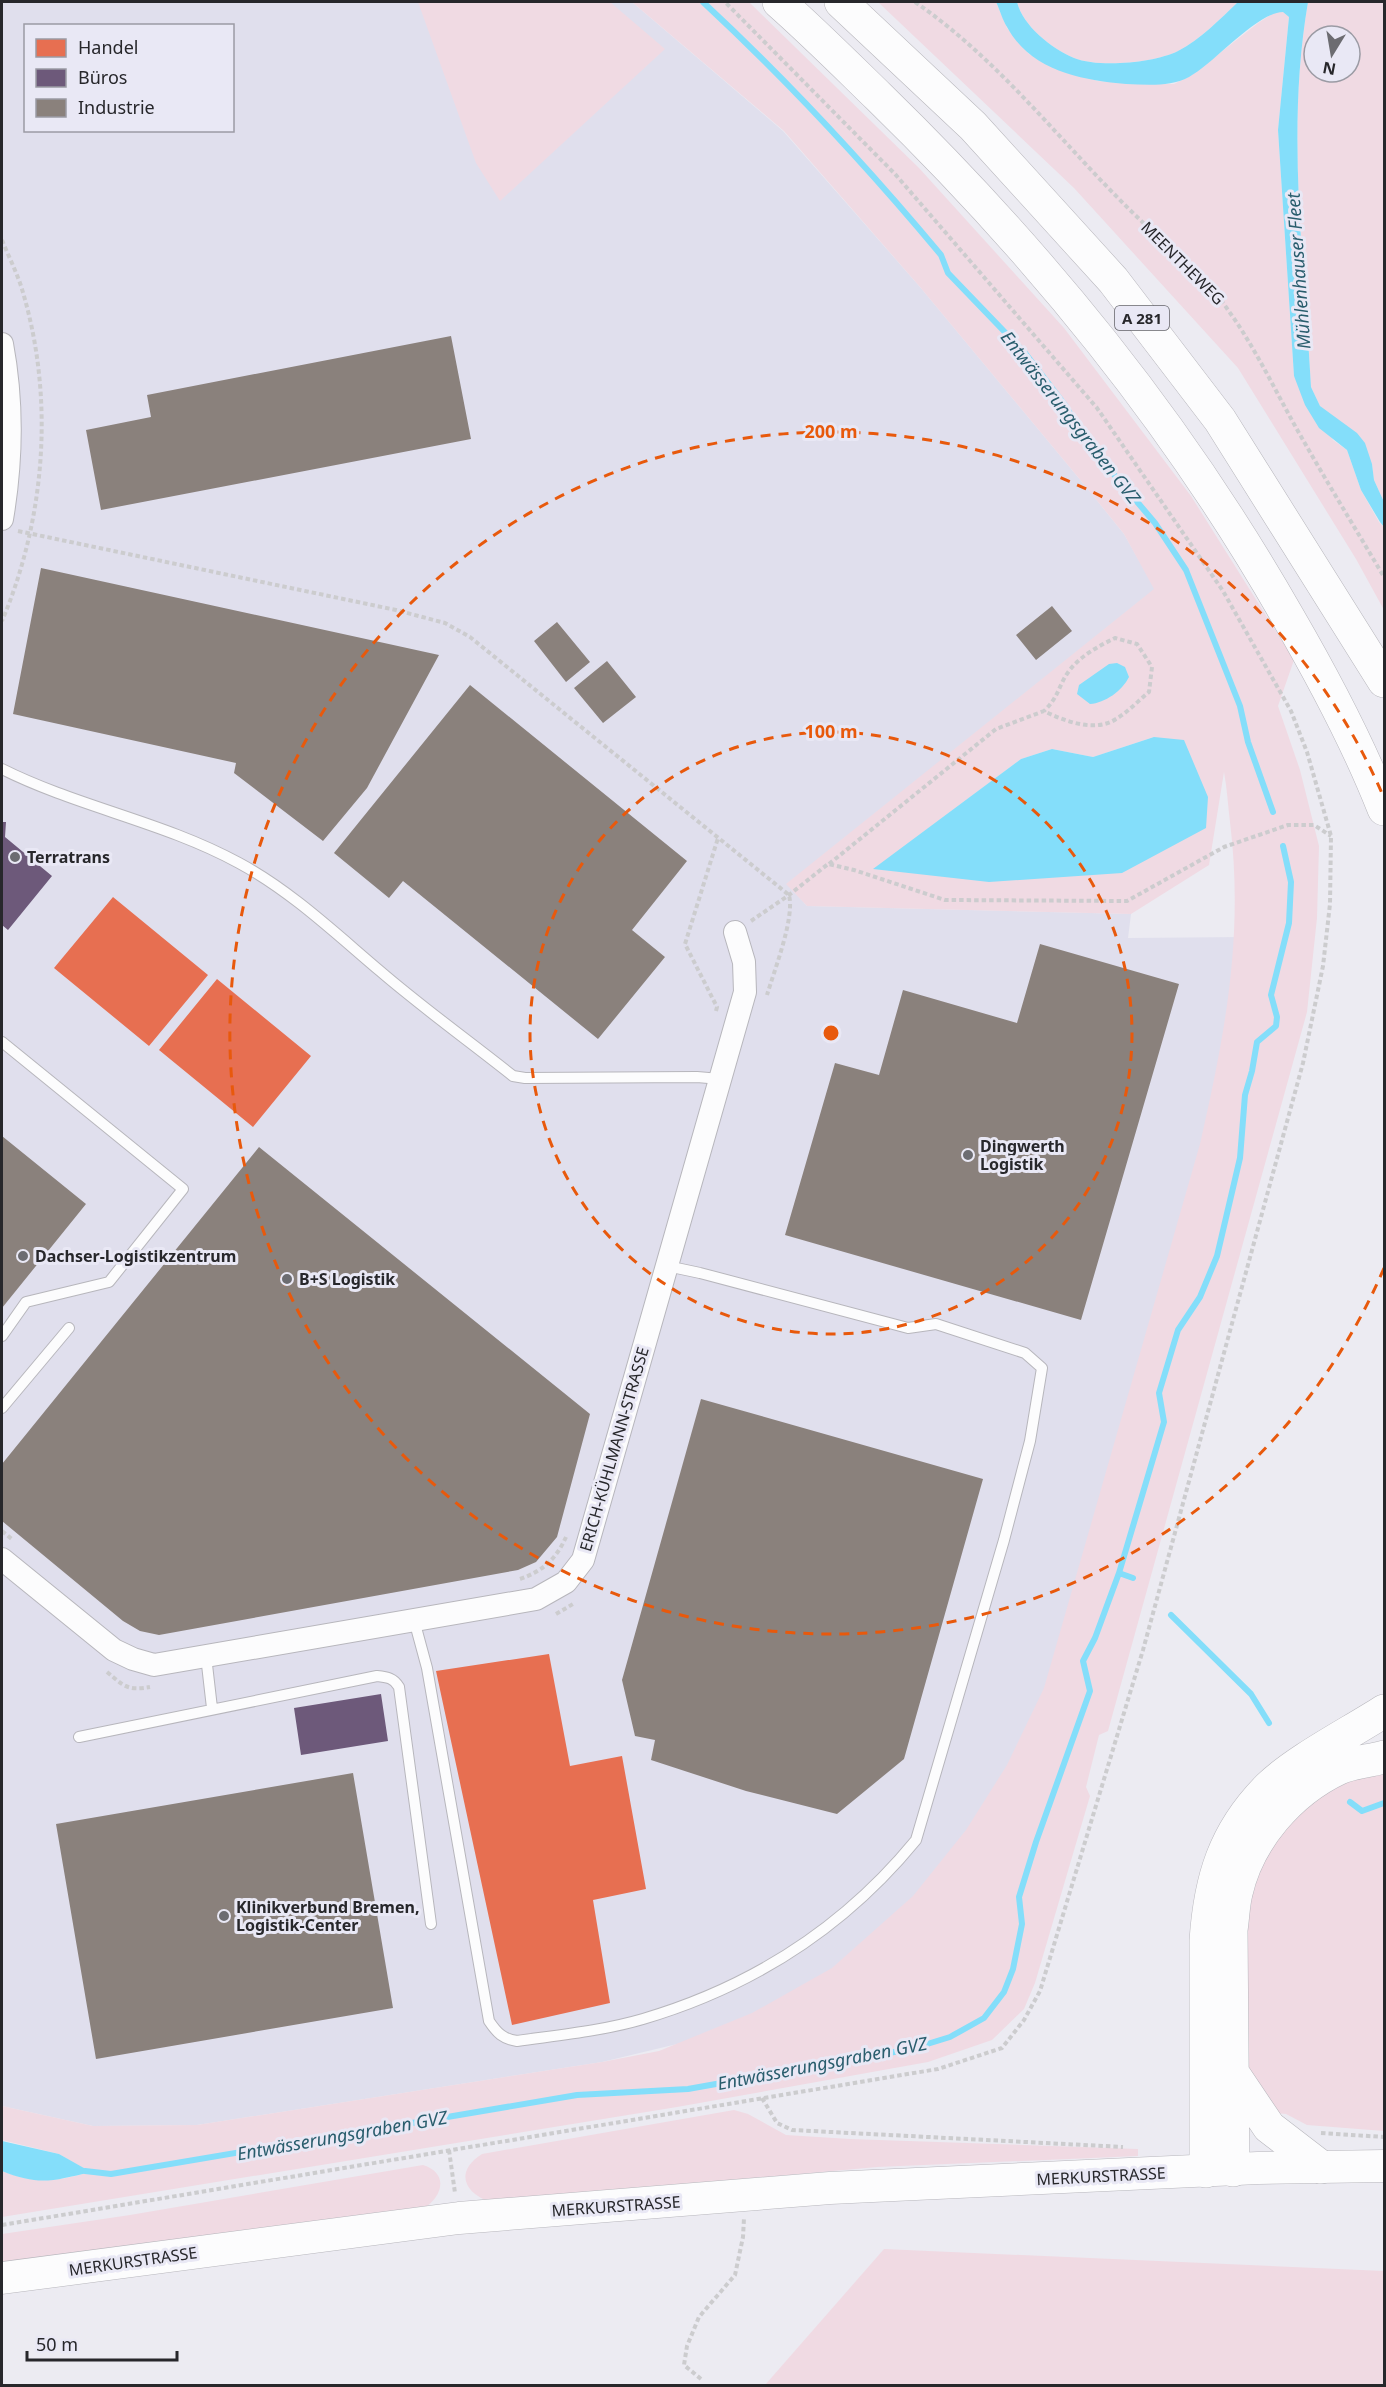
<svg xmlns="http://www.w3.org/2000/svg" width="1386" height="2387" viewBox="0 0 1386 2387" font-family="'Noto Sans',sans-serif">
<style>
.built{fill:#e0dfed;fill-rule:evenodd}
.green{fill:#f0dae3;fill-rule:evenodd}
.water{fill:#84defa}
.shops{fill:#e76f51}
.offices{fill:#6d597a}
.industry{fill:#8a817c}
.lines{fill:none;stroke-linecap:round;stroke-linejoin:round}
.stream{stroke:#84defa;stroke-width:6}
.lane-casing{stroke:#b7b6bc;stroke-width:12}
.street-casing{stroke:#b7b6bc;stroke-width:24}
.secondary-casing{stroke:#b7b6bc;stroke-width:33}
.highway-casing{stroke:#b7b6bc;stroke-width:34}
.path{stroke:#ccccce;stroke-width:4;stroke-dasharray:4.5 3;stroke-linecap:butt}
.lane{stroke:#fcfcfd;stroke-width:10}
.street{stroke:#fcfcfd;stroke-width:22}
.secondary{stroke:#fcfcfd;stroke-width:32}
.highway{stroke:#fcfcfd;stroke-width:33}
.ring{fill:none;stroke:#e8590c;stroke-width:3;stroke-dasharray:10 8}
.poi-dot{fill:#6c6c71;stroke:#e9e8f5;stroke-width:2}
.labels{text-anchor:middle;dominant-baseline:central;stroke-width:6;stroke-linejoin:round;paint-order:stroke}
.shield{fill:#e9e8f5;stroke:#616168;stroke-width:1.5}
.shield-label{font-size:15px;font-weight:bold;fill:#27272b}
.street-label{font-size:16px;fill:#27272b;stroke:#e9e8f5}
.poi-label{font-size:16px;font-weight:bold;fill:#27272b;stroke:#e9e8f5;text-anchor:start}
.water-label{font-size:18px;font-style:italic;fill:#295d6d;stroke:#e9e8f5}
.centre{fill:#e8590c;stroke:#e9e8f5;stroke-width:3}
.ring-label{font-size:18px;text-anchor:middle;font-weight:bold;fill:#e8590c;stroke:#e9e8f5;stroke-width:6;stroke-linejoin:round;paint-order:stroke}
</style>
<rect width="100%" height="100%" fill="#ecebf2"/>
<!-- built -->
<path class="built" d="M2,2H632L783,131L920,287L1082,482L1124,534L1155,589L787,884L807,906L1131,914L1128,938L1245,937L1222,1081L1054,1690L928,1904L773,2021L602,2062L197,2125L93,2126L2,2106ZM26,26H232V130H26Z"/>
<!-- green -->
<path class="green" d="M418,2H610L665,49L500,201L476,163Z
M632,2H749L919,168L1064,328L1191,496L1294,660L1278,706L1300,770L1319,846L1317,918L1307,1012L1108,1731L1099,1735L1086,1787L1090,1796L1035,1983L1024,2009L992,2040L928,2062L677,2107L2,2217V2171C35,2184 56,2182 90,2172L59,2154L2,2140V2106L93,2126L197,2125L602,2062L659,2051L752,2013L832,1968L913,1896L966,1830L1007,1765L1044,1688L1200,1144C1225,1034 1244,936 1230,822C1228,806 1227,788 1224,772L1209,865L1131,914L807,906L786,884L1154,589L1124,534L1082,482L920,287L784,131ZM1154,737L874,869L1021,759L1052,749L1093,757Z
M878,2H996L1007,28L1029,54L1097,81L1137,84H1174L1192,75L1258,23L1275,12L1283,11L1289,17L1278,130L1294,376L1333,440L1347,450L1361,490L1379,522L1384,527V610L1356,559L1238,368L1074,188Z
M1017,2H1238C1220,19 1201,39 1178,51C1154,63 1099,68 1074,58C1051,48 1023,26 1017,2Z
M1308,2H1384V502L1374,480L1372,464L1320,406L1311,387C1304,258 1286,130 1308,2ZM1314,36H1350V72H1314Z
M1384,1769V2131L1307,2125L1286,2114L1275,2113L1240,2063L1248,1874L1317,1791Z
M734,2110L748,2114L786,2135L850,2139L1138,2149V2156L877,2167L491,2202C463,2193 455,2171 482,2154Z
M423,2165C449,2173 443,2197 423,2209L339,2218L2,2263V2234L130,2215Z
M884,2249L1384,2271V2385H765Z"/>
<!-- water -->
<path class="water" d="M996,2H1017C1023,26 1051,48 1074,58C1099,68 1154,63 1178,51C1201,39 1220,19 1238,2H1308C1286,130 1304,258 1311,387L1320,406L1357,433L1365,443L1372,464L1374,480L1384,502V527L1380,522L1361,490L1347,450L1319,428L1305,405L1294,376L1278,130L1289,17L1283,12C1256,13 1215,63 1189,77C1170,87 1148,85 1126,84C1081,80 1031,71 1007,27C1002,19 1000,10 996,2Z
M1109,664L1117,663L1125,667L1129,677C1122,691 1105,703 1090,704L1077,694L1079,685Z
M1154,737L1184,740L1208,797L1206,828L1122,873L989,882L873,869L1021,759L1052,749L1093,757Z
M2,2141L59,2154L91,2172C53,2181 39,2186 2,2171Z"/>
<!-- shops -->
<path class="shops" d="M113,897L208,975L149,1046L54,968Z
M217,979L311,1056L253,1127L159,1050Z
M549,1654L570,1766L622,1756L646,1889L593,1900L610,2003L512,2025L436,1671Z"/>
<!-- offices -->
<path class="offices" d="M2,822H6L5,837L52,876L8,930L2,925Z
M381,1694L388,1741L301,1755L294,1708Z"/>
<!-- industry -->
<path class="industry" d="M451,336L471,439L101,510L86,430L151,417L147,395Z
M41,568L439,655L367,788L323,841L234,773L236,763L13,714Z
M1052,606L1072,631L1036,660L1016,635Z
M557,622L590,662L566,682L534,641Z
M607,661L636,697L603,723L574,688Z
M470,685L687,861L632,930L665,957L598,1039L403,881L389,898L334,853Z
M1040,944L1179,984L1081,1320L785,1235L835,1063L879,1075L903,990L1017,1023Z
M2,1136L86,1204L2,1308Z
M259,1147L590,1414L557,1537L536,1562L518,1570L159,1635L140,1631L123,1621L2,1521V1464Z
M701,1399L983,1479L904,1759L837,1814L746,1791L651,1760L655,1740L635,1736L622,1680Z
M353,1773L393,2008L96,2059L56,1824Z"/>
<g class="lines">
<!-- stream -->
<path class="stream" d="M703,2C789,82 865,164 941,255L948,273L1025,353L1065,405L1089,445L1155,523L1186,570L1240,706L1248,742L1273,812
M1119,1573L1133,1578
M1171,1615L1251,1694L1269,1723
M1350,1802L1362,1811L1384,1803
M85,2171L111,2174L577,2095L688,2089L911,2049L950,2037L984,2018L1004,1992L1013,1969L1022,1924L1019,1897L1036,1842L1090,1691L1083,1661L1095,1638L1119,1573L1164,1422L1159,1393L1178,1330L1200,1297L1217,1256L1240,1158L1245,1095L1252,1071L1257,1042L1276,1026L1277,1017L1271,995L1289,923L1291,882L1283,846"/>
<!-- lane casing -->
<g class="lane-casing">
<path id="lane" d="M2,769C78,807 164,822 239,863C291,891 335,933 380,971C423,1008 469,1041 513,1076L525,1078L697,1077L720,1079
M2,1042L183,1189L109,1282L26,1302L2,1336
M2,1408L69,1328
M414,1620L427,1668L489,2021C497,2033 503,2039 517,2041C559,2035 602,2031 643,2019C751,1987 844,1928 916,1840L1004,1540L1030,1441L1042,1368L1025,1353L936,1324L908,1328L700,1273L667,1266
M206,1656L212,1708
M79,1737L377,1676C387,1677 394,1678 399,1687L431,1924"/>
</g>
<!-- street casing -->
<g class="street-casing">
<path id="street" d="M2,344C13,403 12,460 2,519
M2,1559L114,1650L133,1659L154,1665L536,1599L566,1582L583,1560L745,992L744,962L735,932"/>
</g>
<!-- secondary casing -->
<g class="secondary-casing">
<path id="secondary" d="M2,2278L459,2218L830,2188L1258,2168L1384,2166"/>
</g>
<!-- highway casing -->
<g class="highway-casing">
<path id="highway" d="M779,2C813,32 846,65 879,97C1039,253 1177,422 1288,617C1324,679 1358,743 1384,809
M841,2L973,126L1113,280L1220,420L1384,681
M1234,2075L1269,2127L1321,2167
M1233,2170L1231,1930C1233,1917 1233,1905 1236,1893C1248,1839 1290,1791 1339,1768C1353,1762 1370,1761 1384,1757
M1206,2171V1941C1210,1880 1224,1832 1269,1787C1297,1760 1350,1733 1384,1711"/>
</g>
<!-- path -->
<path class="path" d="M915,2C998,59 1059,140 1130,210C1163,243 1202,272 1228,310C1254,346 1273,386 1294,424C1323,476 1354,526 1384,577
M2,240C8,255 16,271 21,286C55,395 46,517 2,621
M18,531L396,610L445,623L470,637L789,895C795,918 774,971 767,995
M829,864L996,729L1044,711C1064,721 1095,733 1116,719C1128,712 1138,701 1149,692L1152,667L1137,644L1115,638C1099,646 1080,656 1069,671C1058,686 1059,697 1044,711
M751,921L789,895L828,864L854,870L945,900L1127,901L1224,847L1288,825H1314L1331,836
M716,1011L717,1007L685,944L718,838
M2,1531L13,1540
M520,1579C543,1571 556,1559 566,1537
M556,1614L573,1604
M107,1672C124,1686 127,1691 150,1687
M762,2098L777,2123L792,2130L1123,2147
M1321,2133L1384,2137
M449,2150L455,2193
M2,2225L938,2069L1002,2048L1024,2020L1040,1991L1143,1650L1303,1063L1323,966L1330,904L1331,836L1307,752L1291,711L1223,591L1097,408L895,174L725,2
M701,2379L684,2365L687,2346L699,2317L735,2275L743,2237L744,2218"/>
<!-- lane -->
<use href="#lane" class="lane"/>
<!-- street -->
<use href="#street" class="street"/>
<!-- secondary -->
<use href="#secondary" class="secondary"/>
<!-- highway -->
<use href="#highway" class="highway"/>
</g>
<!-- distance rings -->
<g class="ring">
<circle cx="831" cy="1033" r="301"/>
<path d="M1384 1268A601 601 0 1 1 1384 798"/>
</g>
<!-- markers -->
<g class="poi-dot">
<circle cx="15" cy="857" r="6"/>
<circle cx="968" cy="1155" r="6"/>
<circle cx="23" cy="1256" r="6"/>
<circle cx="287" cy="1279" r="6"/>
<circle cx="224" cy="1916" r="6"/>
</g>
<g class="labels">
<!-- shield labels -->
<rect class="shield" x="1115" y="306" width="54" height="24" rx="4.5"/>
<g class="shield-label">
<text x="1142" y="318">A 281</text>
</g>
<!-- street labels -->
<g class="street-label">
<text transform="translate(1183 263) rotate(45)">MEENTHEWEG</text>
<text transform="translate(614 1449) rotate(-74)">ERICH-KÜHLMANN-STRASSE</text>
<text transform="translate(1101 2176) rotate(-3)">MERKURSTRASSE</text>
<text transform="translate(616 2206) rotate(-4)">MERKURSTRASSE</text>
<text transform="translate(133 2261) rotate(-8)">MERKURSTRASSE</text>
</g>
<!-- poi labels -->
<g class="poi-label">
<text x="27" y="857">Terratrans</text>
<text x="980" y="1146">Dingwerth<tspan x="980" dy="18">Logistik</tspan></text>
<text x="35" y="1256">Dachser-Logistikzentrum</text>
<text x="299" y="1279">B+S Logistik</text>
<text x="236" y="1907">Klinikverbund Bremen,<tspan x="236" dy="18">Logistik-Center</tspan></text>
</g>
<!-- water labels -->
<g class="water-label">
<text transform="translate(1298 271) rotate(-94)">Mühlenhauser Fleet</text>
<text transform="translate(1071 417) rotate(52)">Entwässerungsgraben GVZ</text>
<text transform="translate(822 2063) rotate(-11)">Entwässerungsgraben GVZ</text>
<text transform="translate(342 2135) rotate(-10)">Entwässerungsgraben GVZ</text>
</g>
</g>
<circle cx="831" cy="1033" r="9" class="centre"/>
<g class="ring-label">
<text x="831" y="438">200 m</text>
<text x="831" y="738">100 m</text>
</g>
<!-- border -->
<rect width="1386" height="2387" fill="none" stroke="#27272b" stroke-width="6"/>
<!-- legend -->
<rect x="24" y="24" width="210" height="108" fill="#e9e8f5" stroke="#9b9ba4" stroke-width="1.5"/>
<rect x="36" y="39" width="30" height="18" fill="#e76f51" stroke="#9b9ba4" stroke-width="1.5"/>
<text x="78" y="54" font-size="18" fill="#27272b">Handel</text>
<rect x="36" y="69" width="30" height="18" fill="#6d597a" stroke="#9b9ba4" stroke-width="1.5"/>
<text x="78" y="84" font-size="18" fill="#27272b">Büros</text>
<rect x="36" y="99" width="30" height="18" fill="#8a817c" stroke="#9b9ba4" stroke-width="1.5"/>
<text x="78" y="114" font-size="18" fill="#27272b">Industrie</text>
<!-- north arrow -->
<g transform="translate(1332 54) rotate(191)"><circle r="28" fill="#e9e8f5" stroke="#9b9ba4" stroke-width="1.5"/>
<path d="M0-4.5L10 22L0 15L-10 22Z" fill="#6c6c71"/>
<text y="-9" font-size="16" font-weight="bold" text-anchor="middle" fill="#27272b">N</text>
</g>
<!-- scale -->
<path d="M27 2351v9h150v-9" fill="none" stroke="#27272b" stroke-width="3"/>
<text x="36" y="2351" font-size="18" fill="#27272b" stroke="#e9e8f5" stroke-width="4.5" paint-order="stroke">50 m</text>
</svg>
